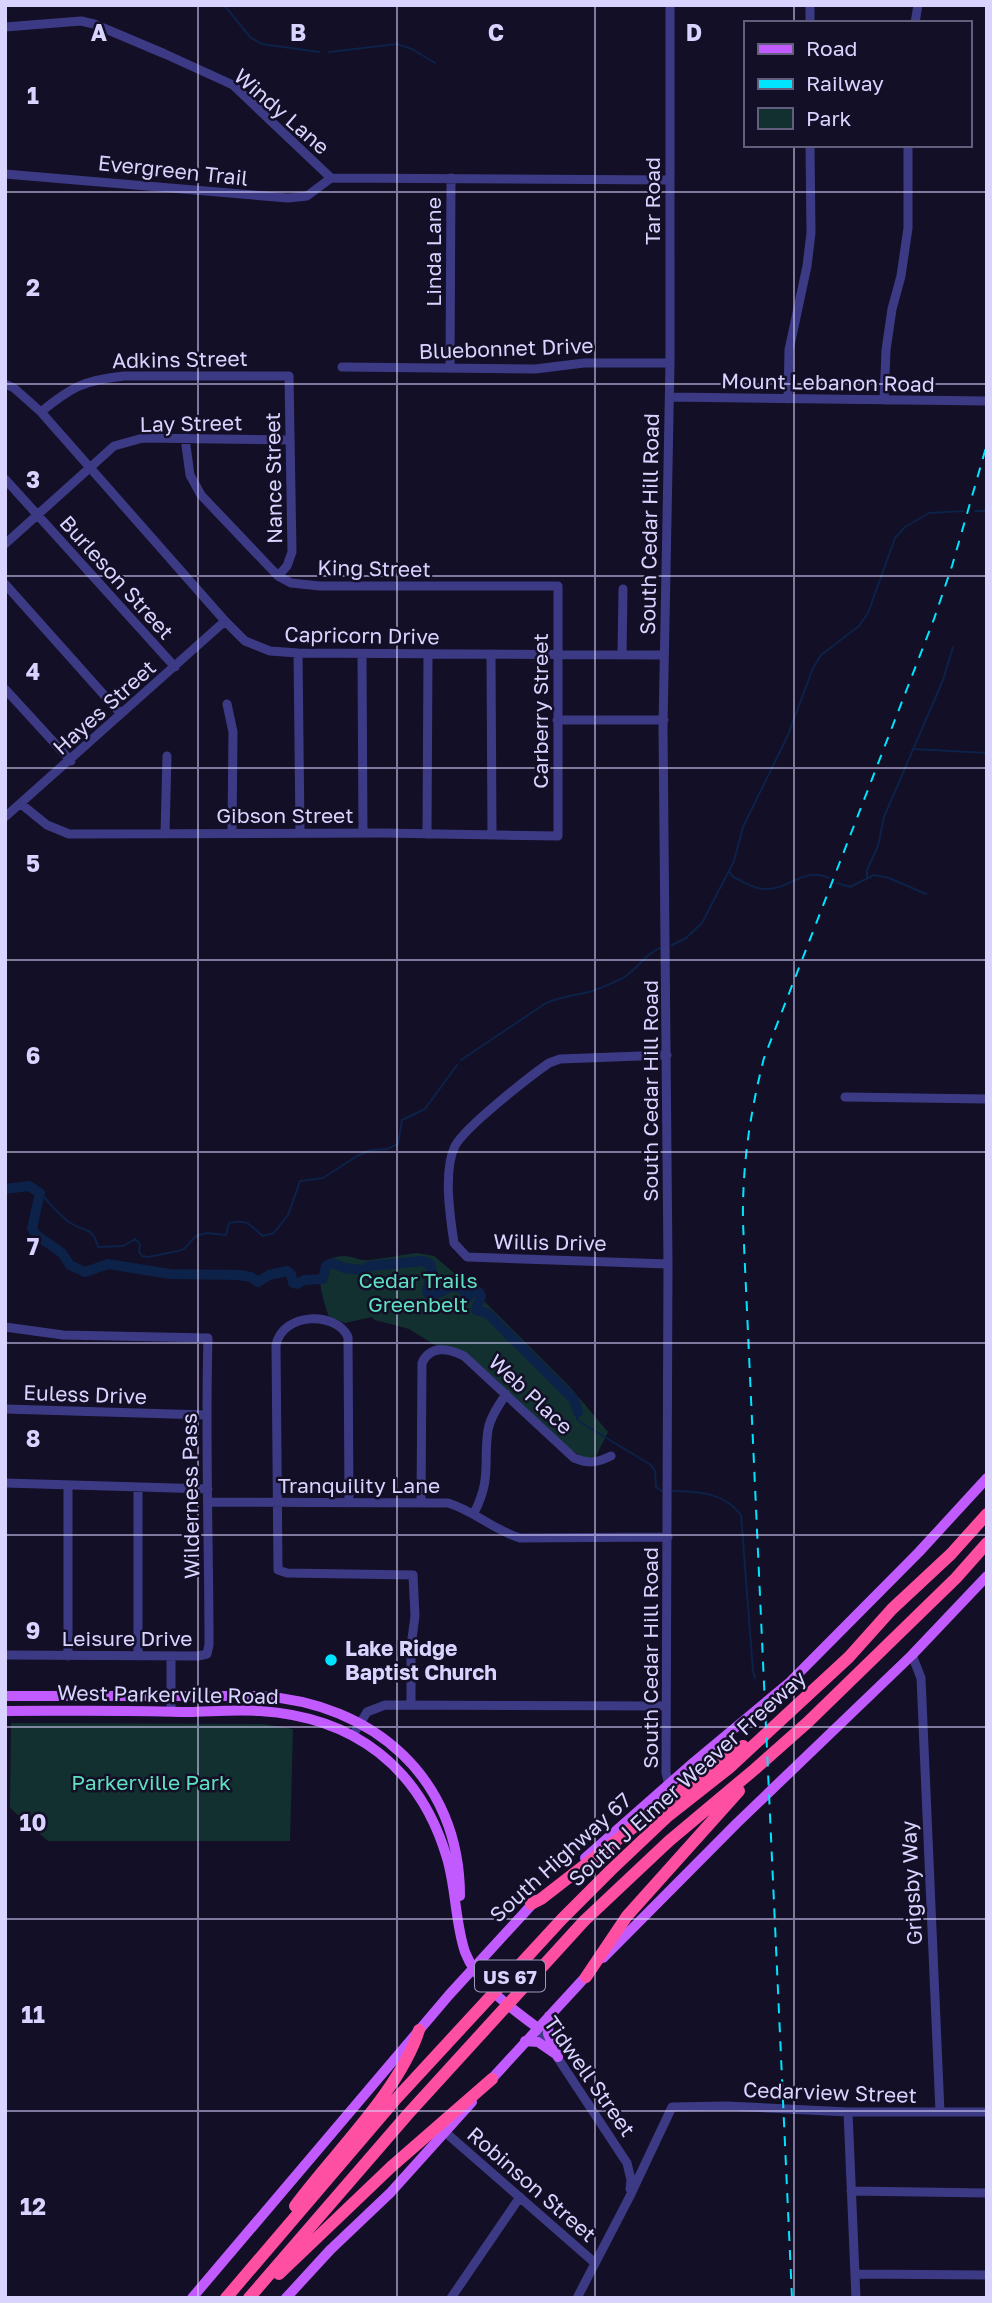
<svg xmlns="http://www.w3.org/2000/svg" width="992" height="2303" viewBox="0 0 992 2303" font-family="'Golos Text',sans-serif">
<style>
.green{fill:#12302f}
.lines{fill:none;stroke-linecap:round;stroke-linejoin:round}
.stream{stroke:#0c2248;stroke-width:2}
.river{stroke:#0c2248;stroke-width:10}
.minor{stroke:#3d3a85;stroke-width:9}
.major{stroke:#c25bff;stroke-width:10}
.highway{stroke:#ff4fa3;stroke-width:12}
.rail{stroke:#00e5ff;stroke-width:2;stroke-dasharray:10 9;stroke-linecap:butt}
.grid{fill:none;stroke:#d9d4ff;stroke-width:2;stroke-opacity:0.55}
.poi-dot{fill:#00e5ff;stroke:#130f26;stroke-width:2.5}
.labels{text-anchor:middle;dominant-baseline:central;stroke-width:5;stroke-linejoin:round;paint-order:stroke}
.shield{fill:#130f26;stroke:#9e99be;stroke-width:2}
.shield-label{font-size:19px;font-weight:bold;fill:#d9d4ff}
.street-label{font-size:21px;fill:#d9d4ff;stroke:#130f26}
.park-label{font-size:21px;fill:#5fe0c0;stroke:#130f26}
.poi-label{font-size:21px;font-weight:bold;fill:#d9d4ff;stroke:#130f26;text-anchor:start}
.grid-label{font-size:23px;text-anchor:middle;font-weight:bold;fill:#d9d4ff;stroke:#130f26;stroke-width:5;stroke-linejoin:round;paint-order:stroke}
</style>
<rect width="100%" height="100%" fill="#130f26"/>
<!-- green -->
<path class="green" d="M417,1253L434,1256L467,1284L570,1387L608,1432L594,1460L586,1459L571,1450L486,1371L438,1347L409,1329L375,1320L372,1317L345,1323L329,1317C322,1296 307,1256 345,1256C352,1256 360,1261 367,1260C383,1259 400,1255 417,1253Z
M11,1723L264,1724L293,1729L290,1841H48L10,1808Z"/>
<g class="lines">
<!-- stream -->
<path class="stream" d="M224,5L251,38L262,44L319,52
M329,52L397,44L412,49L435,63
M975,511H987
M914,749L987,753
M729,871L733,877C744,881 752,889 765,889C790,890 804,866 829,878
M867,877V870L878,846L884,817L943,680L953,647
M837,883L850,887L874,875L889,878L926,894
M672,945L686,938L702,923L734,861L743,827L788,735L813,668L821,655L859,626L868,613L895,538L905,527L929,513L963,511
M461,1060L546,1003C559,997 571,996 584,993C597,991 609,984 621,979C637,971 644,954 660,948
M40,1193C49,1202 59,1215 69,1222C86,1234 91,1224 98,1247L123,1246L135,1239L140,1244L139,1252L142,1256L148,1257L178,1251L184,1249L196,1236L207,1233L226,1235L229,1223C251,1219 248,1225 263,1236L274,1233L288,1215L300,1181L323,1178L357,1156L371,1150L387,1149L398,1144L402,1120L425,1109L457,1065
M578,1412L577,1419L580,1422L651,1465L655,1471L656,1487L662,1491
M673,1491C699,1492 724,1492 741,1515L753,1671L755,1678"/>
<!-- river -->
<path class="river" d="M5,1189L29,1186L40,1193L32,1228L36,1235L62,1253L70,1265L85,1272L108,1264L170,1274L239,1275L251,1277L258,1282L269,1275L287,1271L291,1274L293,1283L297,1284L304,1280L323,1279L326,1266L332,1263L344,1268L362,1270L370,1266L422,1261L430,1264L432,1272L427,1291L429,1295C443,1295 447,1281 465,1290L466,1299L473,1291L479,1292L481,1296L476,1310L487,1313L574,1400L578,1412"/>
<!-- minor -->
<path class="minor" d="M810,23V5
M915,23L918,5
M5,27L81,21L94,24L165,54L233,85L331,178L670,180
M5,174L288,198L307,196L331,178
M342,367L535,369L584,363H670
M450,368L451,178
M5,384L14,388L41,412L225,621L245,641L270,651L298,653L664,655
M670,397L987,401
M788,399L789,350L807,266L811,233L810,145
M884,400L886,350L892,309L901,276L908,228V145
M41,412C71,387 85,380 124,376H289L292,552L287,566L278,576
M5,479L175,667
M5,544L114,446L143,438L290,440
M5,584L121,714
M298,653L300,832
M491,654L492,834
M362,655L363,833
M622,655L623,589
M5,689L71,761
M227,704L233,732L232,832
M557,720H664
M21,804L47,825L69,834L384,833L558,836V586H320L291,583L278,576L201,495L190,475L185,438
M5,817L225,621
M165,834L167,756
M427,834L428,654
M667,1055L560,1059L549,1063C529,1077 465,1127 455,1146C443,1170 450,1217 454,1243L467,1257L668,1264
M845,1097L987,1099
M5,1327L63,1335L208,1338C205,1440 209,1543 209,1645L207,1654L198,1656L5,1655
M5,1409L205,1415
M5,1483L208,1489
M68,1485V1656
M138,1487V1656
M209,1502L448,1503C475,1511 493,1530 520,1538L668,1537
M421,1502L422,1363C430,1345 448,1348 464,1356L574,1458C589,1464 596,1463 611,1456
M349,1503L348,1337C336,1311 283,1312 276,1345L278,1570L287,1573L413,1575L415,1616L411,1646V1704
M474,1513C492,1478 483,1464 488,1430C490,1417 499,1405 506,1394
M912,1655L921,1678L940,2112
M171,1656V1711
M353,1735L367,1712L385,1705L666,1706
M669,1785L666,1773L668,1264L663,726L670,363V5
M538,2028L627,2163L631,2180L630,2189
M848,2112L856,2298
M445,2132L595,2263
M851,2191L987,2193
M855,2274L987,2275
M451,2298L520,2197
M577,2298L629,2198L672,2107L727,2106L848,2112H987"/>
<!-- major -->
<path class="major" d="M5,1696H260C373,1703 460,1778 460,1896
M5,1711C64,1711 122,1710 181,1712C207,1712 234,1709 260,1711C354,1717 420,1767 447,1858C456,1888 455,1922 465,1952C477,1984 511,2008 538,2028
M585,1858L694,1762L790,1682L919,1552L987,1478
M603,1958L737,1823L912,1655L987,1576
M549,2016L548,2034L558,2057
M525,2041L538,2042L554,2053
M487,2084L590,1972
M192,2298L449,1995L536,1900
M286,2298L331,2249L391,2192L472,2102"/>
<!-- highway -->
<path class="highway" d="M531,1904L541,1899L697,1778L743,1746
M586,1977L627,1916L739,1791
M295,2206C334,2153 399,2092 419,2030
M279,2274L391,2167L492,2079
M226,2298L395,2100L562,1919L611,1870L668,1816L729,1768L849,1657L892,1609L951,1554L987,1514
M249,2298L408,2114L584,1921L669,1841L755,1769L808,1722L956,1578L987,1543"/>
<!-- rail -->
<path class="rail" d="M792,2298L743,1223C742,1166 750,1113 764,1058L934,619L952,566L987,444"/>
</g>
<!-- grid -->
<path class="grid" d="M198,5V2298M397,5V2298M595,5V2298M794,5V23M794,145V2298M5,192H987M5,384H987M5,576H987M5,768H987M5,960H987M5,1152H987M5,1343H987M5,1535H987M5,1727H987M5,1919H987M5,2111H987"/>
<!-- markers -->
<circle class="poi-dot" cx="331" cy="1660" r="7"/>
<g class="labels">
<!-- shield labels -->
<rect class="shield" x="475" y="1960.5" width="70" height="31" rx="5"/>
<g class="shield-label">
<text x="510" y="1976">US 67</text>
</g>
<!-- street labels -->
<g class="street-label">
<text transform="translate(282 111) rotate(41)">Windy Lane</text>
<text transform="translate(173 170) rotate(6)">Evergreen Trail</text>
<text transform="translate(652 201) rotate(-90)">Tar Road</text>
<text transform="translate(433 252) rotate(-90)">Linda Lane</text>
<text transform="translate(506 348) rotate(-2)">Bluebonnet Drive</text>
<text transform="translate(180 359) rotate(-1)">Adkins Street</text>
<text transform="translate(828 382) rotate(1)">Mount Lebanon Road</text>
<text transform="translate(191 423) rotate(-1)">Lay Street</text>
<text transform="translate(273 478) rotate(-91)">Nance Street</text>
<text transform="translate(649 524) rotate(-89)">South Cedar Hill Road</text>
<text transform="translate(374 568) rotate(1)">King Street</text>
<text transform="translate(117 577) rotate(48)">Burleson Street</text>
<text transform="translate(362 635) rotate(1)">Capricorn Drive</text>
<text transform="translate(104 707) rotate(-42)">Hayes Street</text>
<text transform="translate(540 711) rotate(-90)">Carberry Street</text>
<text x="285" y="815">Gibson Street</text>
<text transform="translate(650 1091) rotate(-90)">South Cedar Hill Road</text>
<text transform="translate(550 1242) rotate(1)">Willis Drive</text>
<text transform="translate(85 1394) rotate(2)">Euless Drive</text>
<text transform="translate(531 1394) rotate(43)">Web Place</text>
<text x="359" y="1485">Tranquility Lane</text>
<text transform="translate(190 1496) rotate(-91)">Wilderness Pass</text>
<text x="127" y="1638">Leisure Drive</text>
<text transform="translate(650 1658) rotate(-90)">South Cedar Hill Road</text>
<text transform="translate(168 1694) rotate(1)">West Parkerville Road</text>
<text transform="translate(687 1778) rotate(-42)">South J Elmer Weaver Freeway</text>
<text transform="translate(560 1857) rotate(-42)">South Highway 67</text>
<text transform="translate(911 1883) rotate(-93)">Grigsby Way</text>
<text transform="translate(590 2076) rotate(55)">Tidwell Street</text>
<text transform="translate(830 2092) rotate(2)">Cedarview Street</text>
<text transform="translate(532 2184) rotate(41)">Robinson Street</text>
</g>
<!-- park labels -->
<g class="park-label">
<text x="418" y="1280">Cedar Trails<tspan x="418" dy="24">Greenbelt</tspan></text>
<text x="151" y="1782">Parkerville Park</text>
</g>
<!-- poi labels -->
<g class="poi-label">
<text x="345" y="1648">Lake Ridge<tspan x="345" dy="24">Baptist Church</tspan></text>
</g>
</g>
<g class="grid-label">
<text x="99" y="41">A</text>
<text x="298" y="41">B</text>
<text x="496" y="41">C</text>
<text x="694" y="41">D</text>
<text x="33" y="104">1</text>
<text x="33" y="296">2</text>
<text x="33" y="488">3</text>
<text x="33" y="680">4</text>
<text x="33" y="872">5</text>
<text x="33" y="1064">6</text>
<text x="33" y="1255">7</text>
<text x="33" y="1447">8</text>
<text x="33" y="1639">9</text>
<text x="33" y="1831">10</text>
<text x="33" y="2023">11</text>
<text x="33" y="2215">12</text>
</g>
<!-- border -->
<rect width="992" height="2303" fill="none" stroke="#d9d4ff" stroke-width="14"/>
<!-- legend -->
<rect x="744" y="21" width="228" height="126" fill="#130f26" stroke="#625e7d" stroke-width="2"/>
<rect x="758" y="44" width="35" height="10" fill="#c25bff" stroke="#625e7d" stroke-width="2"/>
<text x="806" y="56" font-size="21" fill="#d9d4ff">Road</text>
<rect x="758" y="79" width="35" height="10" fill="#00e5ff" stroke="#625e7d" stroke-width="2"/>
<text x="806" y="91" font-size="21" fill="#d9d4ff">Railway</text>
<rect x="758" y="108" width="35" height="21" fill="#12302f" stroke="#625e7d" stroke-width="2"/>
<text x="806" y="126" font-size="21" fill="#d9d4ff">Park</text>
</svg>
